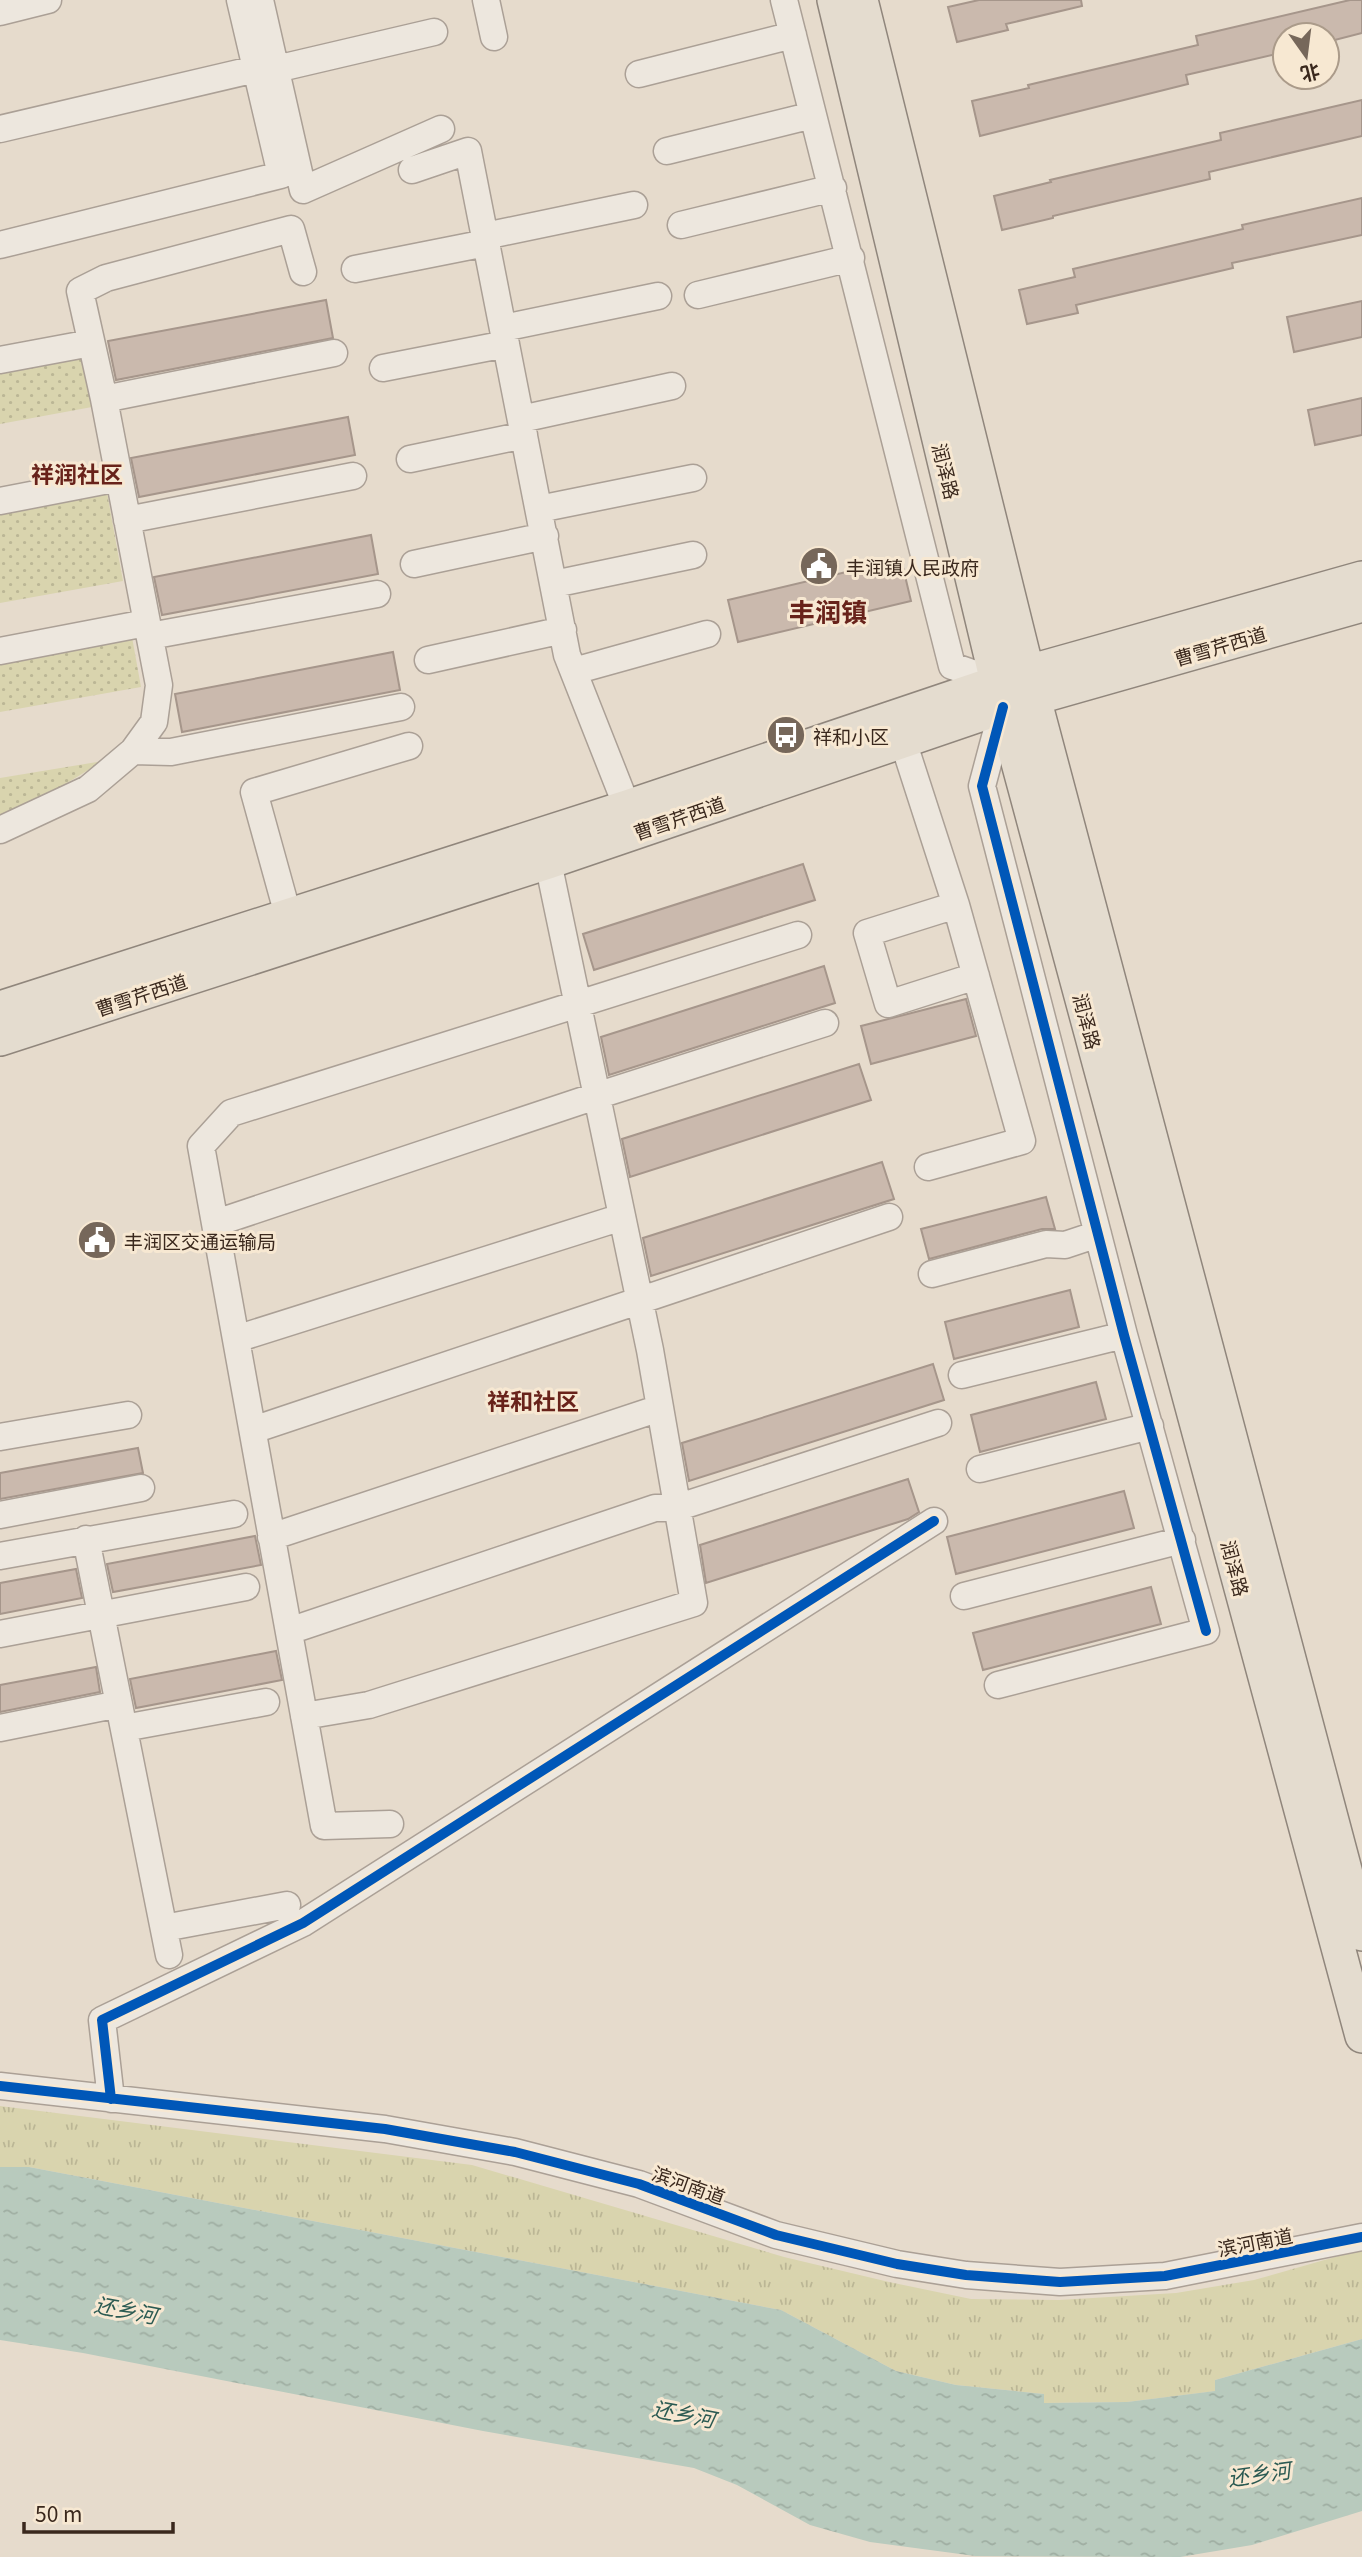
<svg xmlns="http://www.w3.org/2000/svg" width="1362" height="2557" viewBox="0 0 1362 2557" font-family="Georgia,'Noto Sans SC',serif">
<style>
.grass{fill:url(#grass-dots)}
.park{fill:url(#park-tufts)}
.water{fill:url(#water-ripples)}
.building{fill:#cab9ad;stroke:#a6968b;stroke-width:2}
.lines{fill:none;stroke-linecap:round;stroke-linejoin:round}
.minor-casing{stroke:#aba096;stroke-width:29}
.major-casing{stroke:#90867c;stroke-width:36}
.minor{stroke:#ede7de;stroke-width:26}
.major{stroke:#e4dccf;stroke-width:33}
.cycleway-casing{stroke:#f7e8d2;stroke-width:15}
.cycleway{stroke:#0057b8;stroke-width:10}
.labels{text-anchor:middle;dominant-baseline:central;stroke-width:6;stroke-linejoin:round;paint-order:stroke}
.street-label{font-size:19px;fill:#3a281d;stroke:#f7e8d2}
.poi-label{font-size:19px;fill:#3a281d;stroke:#f7e8d2;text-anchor:start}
.water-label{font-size:21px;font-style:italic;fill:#2b5a52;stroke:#f7e8d2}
.quarter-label{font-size:23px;font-weight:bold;fill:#68221a;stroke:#f7e8d2}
.district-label{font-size:26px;font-weight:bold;fill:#68221a;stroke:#f7e8d2}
</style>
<defs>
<pattern id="grass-dots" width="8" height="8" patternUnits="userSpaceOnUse" patternTransform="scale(1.75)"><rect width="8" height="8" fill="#d9d4ae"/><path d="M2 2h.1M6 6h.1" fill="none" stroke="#bbb695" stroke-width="1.8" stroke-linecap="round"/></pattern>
<pattern id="park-tufts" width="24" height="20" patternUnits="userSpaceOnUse" patternTransform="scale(1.75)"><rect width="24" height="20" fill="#d9d4ae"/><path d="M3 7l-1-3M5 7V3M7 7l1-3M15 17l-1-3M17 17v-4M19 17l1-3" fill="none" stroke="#bbb695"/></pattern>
<pattern id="water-ripples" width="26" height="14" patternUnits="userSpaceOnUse" patternTransform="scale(1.75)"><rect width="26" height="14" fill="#b8cabd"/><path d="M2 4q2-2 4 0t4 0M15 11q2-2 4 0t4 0" fill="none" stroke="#9faea2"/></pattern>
</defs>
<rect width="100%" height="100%" fill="#e6dbcc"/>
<!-- grass -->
<path class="grass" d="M83,357L92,407L0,424V372Z
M106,487L123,581L0,603V507Z
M132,637L141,687L0,712V660Z
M103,761L18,813L0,818V778Z"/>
<!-- park -->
<path class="park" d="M0,2106L472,2165L784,2257L889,2282L971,2299L1059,2300L1176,2293L1254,2280L1356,2251H1362V2339L1215,2380L1216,2391L1127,2402L1044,2403V2394L956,2385L896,2371L781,2310L29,2167H0Z"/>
<!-- water -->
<path class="water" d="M0,2167H29L781,2310L896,2371L956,2385L1044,2394V2403L1127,2402L1215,2391V2380L1362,2339V2511L1252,2545L1180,2557L975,2556L870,2542L810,2525L737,2485L694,2468L483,2431L83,2353L0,2340Z"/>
<!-- building -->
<path class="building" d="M979,0H1081L1082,6L1006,24L1008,30L957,42L948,7Z
M1350,0H1362V33L1327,42V35H1285V52L1186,75L1188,84L980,136L972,101L1029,88L1028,85L1198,45L1196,36Z
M1362,100V136L1209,172L1210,179L1053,216V218L1002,230L994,196L1051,182L1050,180L1221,140L1220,133Z
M1362,198V235L1232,263L1233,268L1076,305L1078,313L1027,324L1019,290L1075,277L1073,269L1243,229L1242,225Z
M326,300L333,338L116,380L108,341Z
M1362,301V337L1294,352L1287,317Z
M1362,398V435L1315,445L1308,410Z
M348,417L355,455L139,497L131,458Z
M371,535L378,574L162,615L154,577Z
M901,559L911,601L738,642L728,600Z
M393,652L400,690L182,732L175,694Z
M803,864L815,900L594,970L583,934Z
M824,966L835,1003L609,1075L601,1037Z
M966,999L976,1036L871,1064L861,1026Z
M859,1064L871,1100L630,1177L622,1139Z
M882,1162L894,1199L651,1276L643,1238Z
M1046,1197L1055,1229H1042L929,1259L921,1229Z
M1070,1290L1079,1327L954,1359L945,1322Z
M933,1364L944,1400L689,1481L682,1443Z
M1096,1382L1106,1419L980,1452L971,1415Z
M138,1448L143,1473L0,1499V1473Z
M908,1479L919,1512L908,1519L706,1583L700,1545Z
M1124,1491L1134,1528L956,1574L947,1537Z
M255,1536L261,1565L113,1592L107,1564Z
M76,1569L82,1598L0,1614V1583Z
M1151,1587L1161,1624L983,1670L973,1633Z
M276,1651L282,1680L136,1708L130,1679Z
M96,1667L100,1692L0,1712V1685Z"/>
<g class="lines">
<!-- minor casing -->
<g class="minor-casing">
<path id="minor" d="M260,0L303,190L441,129
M486,0L494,37
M784,0L952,666L998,682
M0,12L48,0
M276,69L434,32
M639,74L793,35
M0,129L256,69
M667,151L813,115
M412,170L468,151L567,655L627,807
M681,225L833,188
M485,236L634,205
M0,245L281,175L240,0
M355,269L486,243
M698,295L851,258
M503,328L658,296
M0,360L91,343
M383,368L506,344
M104,399L334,353
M521,419L672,386
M410,459L524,435
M0,501L119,478
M539,509L693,478
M127,520L353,476
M414,564L545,536
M554,584L693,555
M150,636L377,594
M0,651L146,623
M428,660L563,630
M574,671L707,634
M903,741L956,905L1022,1141L928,1167
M133,751L171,752L401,707
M0,830L88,789L133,751L154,722L159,685L104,399L80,291L106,278L291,229L303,272
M956,905L867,933L888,1004L976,976
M288,915L254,792L409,746
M216,1223L596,1096L825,1023
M932,1274L1046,1244L1065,1245L1098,1234
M236,1339L622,1217
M962,1375L1124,1335
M253,1430L889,1217
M0,1437L128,1415
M980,1469L1150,1426
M0,1515L141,1488
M271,1537L660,1408
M86,1539L169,1955
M0,1556L234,1514
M964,1596L1182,1540
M289,1631L655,1508H676L938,1423
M0,1634L246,1587
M998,1685L1206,1631L1124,1335L982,786L1003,707
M304,1716L369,1705L694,1603L650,1350L548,862
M0,1728L119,1704
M124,1728L266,1702
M390,1824L324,1826L201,1146L231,1113L798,935
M164,1928L287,1905
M0,2086L385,2129L515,2152L639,2184L776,2235L897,2264L966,2275L1060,2282L1165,2276L1362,2237
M111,2099L102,2020L303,1923L934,1521"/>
</g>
<!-- major casing -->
<g class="major-casing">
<path id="major" d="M834,0L1003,707L1362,2036
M861,0L1034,698L1362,1934
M0,1008L627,807L1028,672L1362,578
M0,1039L548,862L1003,707L1362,605"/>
</g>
<!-- minor -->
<use href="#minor" class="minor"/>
<!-- major -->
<use href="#major" class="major"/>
<!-- cycleway casing -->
<g class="cycleway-casing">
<path id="cycleway" d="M1003,707L982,786L1124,1335L1206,1631
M0,2086L385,2129L515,2152L639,2184L776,2235L897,2264L966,2275L1060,2282L1165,2276L1362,2237
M111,2099L102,2020L303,1923L934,1521"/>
</g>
<!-- cycleway -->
<use href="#cycleway" class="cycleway"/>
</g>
<!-- icons -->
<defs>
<g id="civic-disc" transform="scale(2.0125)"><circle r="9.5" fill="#76675a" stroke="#f7e8d2"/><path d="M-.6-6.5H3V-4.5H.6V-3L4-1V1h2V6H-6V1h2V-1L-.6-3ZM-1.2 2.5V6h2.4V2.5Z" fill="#fff"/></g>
<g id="bus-disc" transform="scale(2.0125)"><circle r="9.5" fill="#76675a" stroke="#f7e8d2"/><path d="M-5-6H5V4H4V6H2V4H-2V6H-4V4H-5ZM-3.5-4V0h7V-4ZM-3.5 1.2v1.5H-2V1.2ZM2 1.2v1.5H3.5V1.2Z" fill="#fff"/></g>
</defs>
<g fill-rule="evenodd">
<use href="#civic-disc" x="819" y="566"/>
<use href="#bus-disc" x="786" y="735"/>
<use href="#civic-disc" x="97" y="1240"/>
</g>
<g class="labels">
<!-- street labels -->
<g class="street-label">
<text transform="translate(947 471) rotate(76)">润泽路</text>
<text transform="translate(1220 645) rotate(-16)">曹雪芹西道</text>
<text transform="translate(679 817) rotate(-19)">曹雪芹西道</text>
<text transform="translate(141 994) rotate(-18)">曹雪芹西道</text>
<text transform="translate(1088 1021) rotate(75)">润泽路</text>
<text transform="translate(1236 1568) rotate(75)">润泽路</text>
<text transform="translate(689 2184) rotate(20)">滨河南道</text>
<text transform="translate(1255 2241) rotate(-11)">滨河南道</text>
</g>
<!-- poi labels -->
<g class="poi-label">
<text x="846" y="566">丰润镇人民政府</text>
<text x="813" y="735">祥和小区</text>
<text x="124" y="1240">丰润区交通运输局</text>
</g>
<!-- water labels -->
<g class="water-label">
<text transform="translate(126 2309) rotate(11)">还乡河</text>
<text transform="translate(684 2413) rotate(11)">还乡河</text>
<text transform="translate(1259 2473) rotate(-8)">还乡河</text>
</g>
<!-- quarter labels -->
<g class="quarter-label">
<text x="77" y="473">祥润社区</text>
<text x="533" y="1400">祥和社区</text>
</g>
<!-- district labels -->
<g class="district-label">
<text x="828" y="610">丰润镇</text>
</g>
</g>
<!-- north arrow -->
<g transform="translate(1306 56) rotate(166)"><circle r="33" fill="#f7e8d2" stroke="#ab9b8a" stroke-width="2"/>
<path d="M0-5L12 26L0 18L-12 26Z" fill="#76675a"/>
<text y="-10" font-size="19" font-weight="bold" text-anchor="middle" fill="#3a281d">北</text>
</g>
<!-- scale -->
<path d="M24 2522v10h149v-10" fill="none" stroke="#3a281d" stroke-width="3.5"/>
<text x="35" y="2522" font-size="21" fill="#3a281d" stroke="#f7e8d2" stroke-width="5" paint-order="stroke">50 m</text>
</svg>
